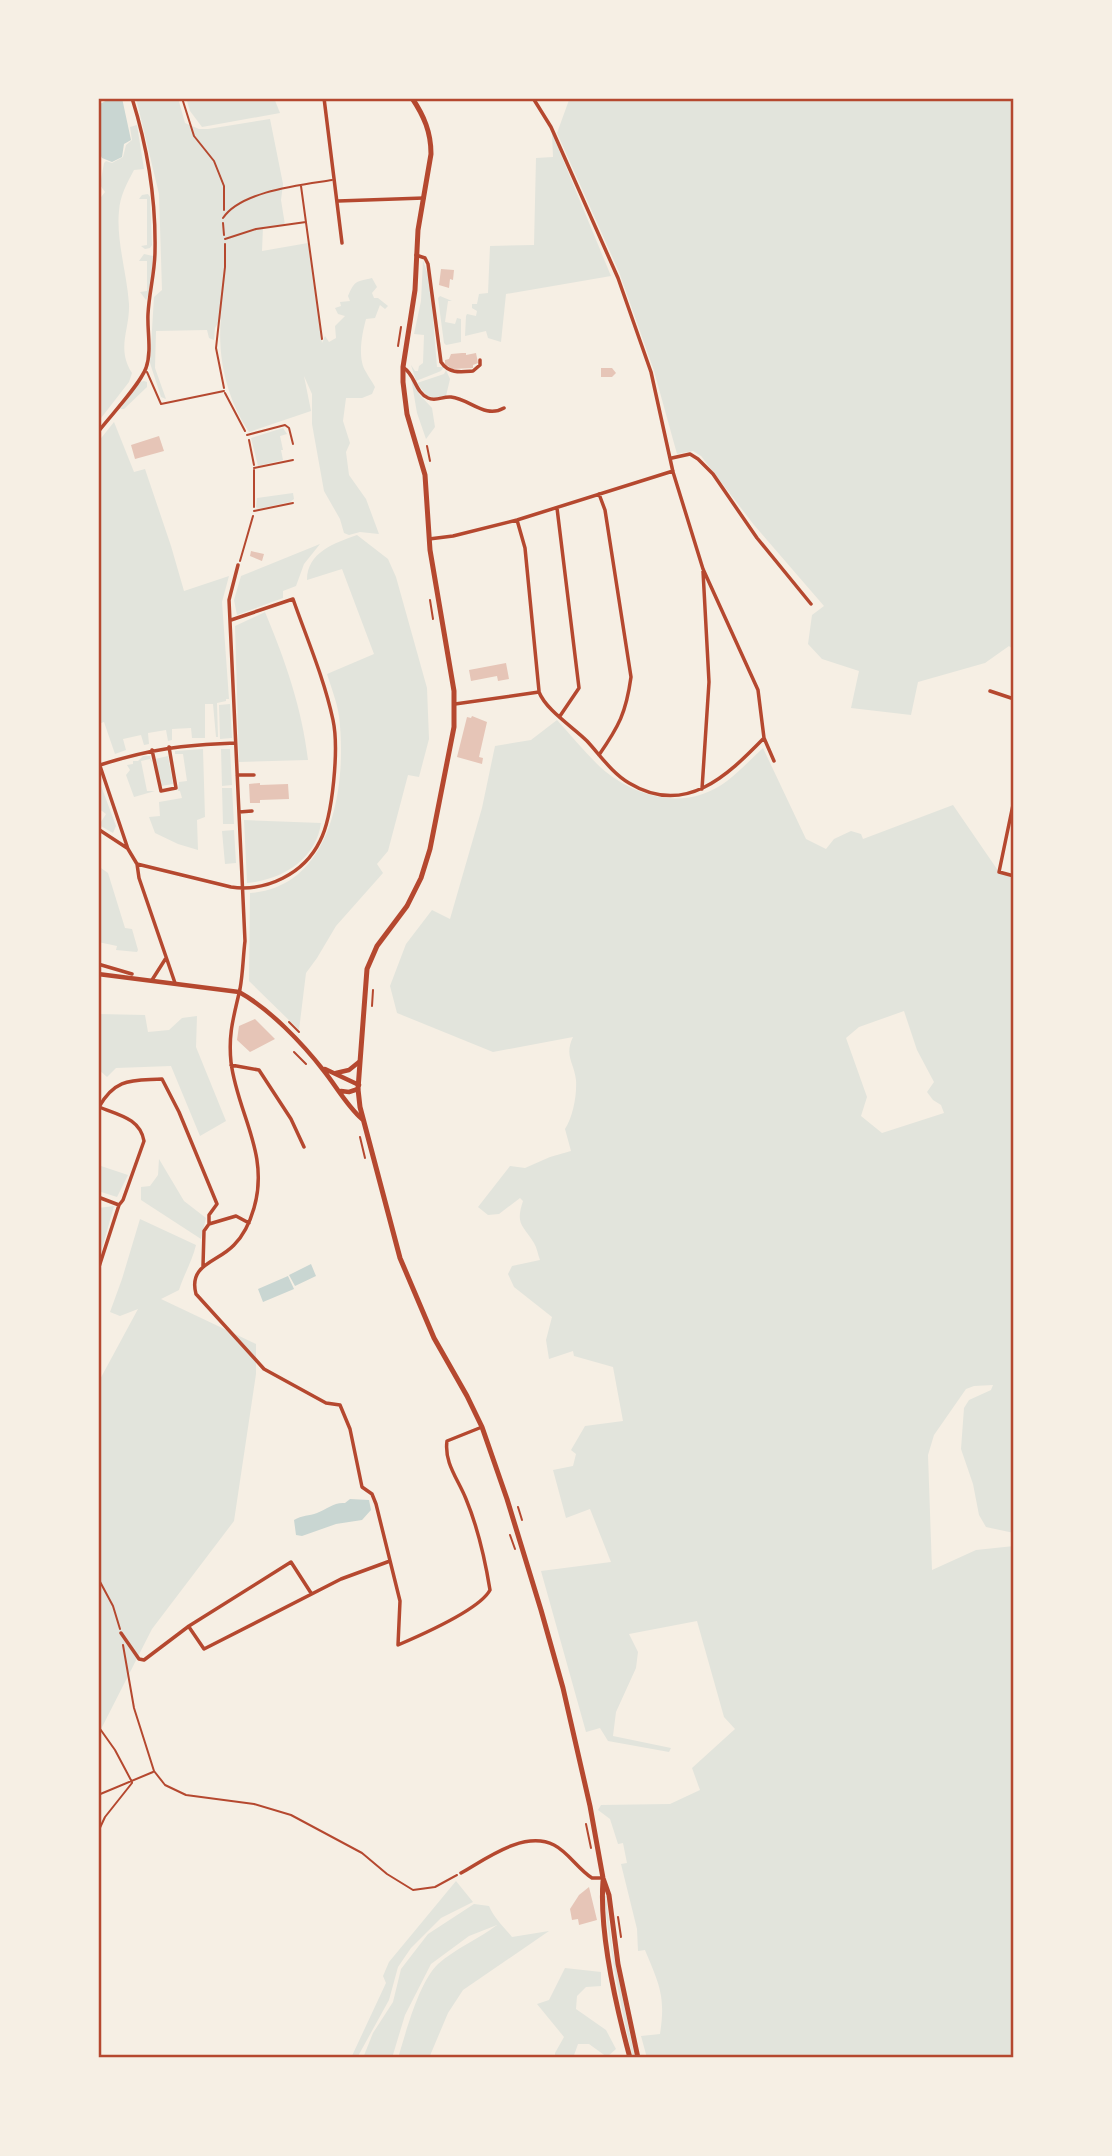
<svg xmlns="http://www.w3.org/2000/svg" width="1112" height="2156" viewBox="0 0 1112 2156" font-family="Overpass,sans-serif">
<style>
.green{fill:#e2e4dc;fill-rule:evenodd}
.water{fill:#c9d6d2}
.building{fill:#e6c5b7}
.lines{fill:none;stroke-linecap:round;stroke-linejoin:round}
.path{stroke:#b5482f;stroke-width:2}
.service{stroke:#b5482f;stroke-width:2}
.minor{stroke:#b5482f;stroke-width:3.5}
.tertiary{stroke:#b5482f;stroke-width:4.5}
.secondary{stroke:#b5482f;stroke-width:5}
.neatline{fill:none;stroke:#b5482f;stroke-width:2.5}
</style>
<rect width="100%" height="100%" fill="#f6efe4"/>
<!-- green -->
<path class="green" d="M136,98H178L185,123L199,129H208L270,119L283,184L281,200L285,225L263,227L262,251L308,243L322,343L325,336L329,342L336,338L335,326L345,316L338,314L335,308L341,306L340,302L350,301L348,296C355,280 356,282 372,278L377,287L372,293L374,298H378L388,306L385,309L380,305L375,318L366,319C362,334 357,358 366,372C369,378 372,381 375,387L372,394L362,398H346L343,421L350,443L346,452L349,475L366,499L379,534L360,532L349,535L344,533L340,519L324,491L312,424V394L304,376L311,411L249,432C227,399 217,358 221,318L215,328L214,340L209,338L207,330L156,331L155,368L166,399L161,397L150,363L154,297L162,290L159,194Z
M186,98H274L280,113L202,127L190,111Z
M583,98H1014V650L1009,646L985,663L918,682L911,715L851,708L859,671L822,659L808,644L812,615L824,606L754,525L701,456L693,451L677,454L654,371L619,272L557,133L569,100Z
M137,125L144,169L134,170C127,183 120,196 119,211C116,240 127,274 129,304C130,330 116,348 132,373L129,382L98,422V201L105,192L100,185L104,163L106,161L112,163L123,157L126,145L132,140L130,127Z
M552,133L611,276L506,294L501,342L488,338L486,331L465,336L466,316L467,314L476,316L477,311L472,308V304H477L479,294L488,293L490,246L534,245L536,158L553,157Z
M148,194L150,197L152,245L150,248L145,249L141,246L147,245V199H139L142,195Z
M144,254L153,256L150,292L146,300L140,292L147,291V261H139Z
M423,260L430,281L437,367H444L441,371L416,381L411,365L415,371H418L419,366L423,363L424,335L414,334L421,301Z
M440,296L452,301H448L445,322L455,324L457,318L461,319V342L446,345L444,343L438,298Z
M446,370L450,379L446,396L438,398L427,396L417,383L444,374Z
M411,378L419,394L432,408L435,427L426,439L417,413Z
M144,381L147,382V387L124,409H120L140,382Z
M114,422L134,472L145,469L171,546L184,591L229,576L222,602L229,699H226V701L217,703L218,737H216L213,704H205V738H192L191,728L172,729V740L168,741L166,730L148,733L149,744L144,745L141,735L123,739L126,750L115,754L104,722L98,724V442Z
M283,428L287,434L280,436L283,450H281L283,460L258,466L251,438Z
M293,493L294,499L290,502L258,509L256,507L257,498Z
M357,535L388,559L396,577L427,688L429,739L419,777L408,775L388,851L377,864L383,873L336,926L317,958L306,973L299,1030L249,981L250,893C334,887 347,782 339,716C337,702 331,687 327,674L374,654L342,569L307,580C307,552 335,543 357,535Z
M320,544L304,564L296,586L283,591V598L237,615L234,600L241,576Z
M265,612C285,660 302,708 308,760L239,762L235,626Z
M230,704L232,738L220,739L219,705Z
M557,720C573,737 588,757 606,772C641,800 689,810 727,781C740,771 751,759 763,748L806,839L826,849L834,839L851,831L861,834L863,839L953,805L999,872L1014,877V1533L986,1527L979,1515L973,1484L961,1449L964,1408L969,1400L991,1390L993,1385L974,1386L966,1389L934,1435L928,1455L932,1570L976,1550L1014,1546V2058H647L641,2036L660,2034C666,1996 659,1984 645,1950L638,1951L637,1929L621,1864L627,1863L623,1843L618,1844L610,1819L598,1810L601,1805L670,1804L700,1790L692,1768L735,1729L724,1717L697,1621L629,1634L638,1652L636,1668L616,1712L613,1736L671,1748L669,1752L608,1741L600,1728L586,1732L541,1571L611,1562L590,1509L566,1518L553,1470L573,1466L576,1454L571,1450L585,1426L623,1421L613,1367L574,1356L573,1351L549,1359L546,1340L552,1317L514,1287L508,1274L512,1266L540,1260C538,1255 537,1248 534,1243C523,1225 515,1225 523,1201L520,1198L499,1214L488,1215L478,1207L510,1166L525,1168L550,1157L571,1151L565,1129C573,1117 577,1095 576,1080C574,1062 564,1056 573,1037L493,1052L397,1013L390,986L406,944L432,910L450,919L482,808L495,746L531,740ZM904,1011L917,1050L934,1082L927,1092L933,1100L941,1105L944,1113L882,1133L861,1116L867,1097L846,1038L859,1027Z
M203,749L205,817L197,820L198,850L178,844L155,833L149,817L160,816L159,802L182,798L180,791H178L179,782L187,781L183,754H175V751Z
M221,749H230L232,785L222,786Z
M143,756H150L152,763L150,759L141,761L147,791H155L134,797L126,775L130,770L127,765L133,764V761H138Z
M168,756L173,784L161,786L155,759Z
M100,783L116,826L113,833L99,825L106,814L98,808Z
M232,788L234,824H223L222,788Z
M244,820L321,823C316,860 281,880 247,883Z
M234,830L236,863L225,864L222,831Z
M98,866L108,873L125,928L132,929L138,950L137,952L116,950L117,946L98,942Z
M98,1014L145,1015L148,1032L169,1030L182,1018L197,1016L196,1047L226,1121L200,1136L171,1066L116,1068L107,1077L98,1069Z
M159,1159L184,1201L206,1218L201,1239L141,1200V1187L150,1186L158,1175Z
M98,1165L128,1175L117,1197L98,1191Z
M114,1206L98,1263V1208Z
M140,1219L196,1245C192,1262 184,1274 179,1290L161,1299L256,1344V1374L234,1521L152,1629L98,1735V1383L138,1309L120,1316L110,1312L122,1279Z
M456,1881L473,1902L441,1918L411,1948L398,1967L389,2000L357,2058H351L386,1983L383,1976L389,1962Z
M604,1896H606L612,1947L635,2058H633C620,2005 610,1950 604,1896Z
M474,1904L489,1906C494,1918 503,1926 512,1937L549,1931L463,1990L448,2013L429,2058H398C406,2032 419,1982 438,1964C456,1948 479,1939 497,1925L469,1936L431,1964L405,2015L392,2058H363L373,2033L393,2002L401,1969L428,1934Z
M565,1968L601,1972V1986L586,1987L577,1996L576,2009L606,2030L616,2049L607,2057L589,2044H578L573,2058H555V2053L564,2037L537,2004L549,2000Z"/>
<!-- water -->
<path class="water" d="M111,98H122L131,140L124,144L122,157L112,162L102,158L98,151V105Z
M311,1264L316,1276L295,1286L289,1275Z
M288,1276L294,1289L263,1302L258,1289Z
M350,1499L369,1500L371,1510L362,1520L336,1524L302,1536L296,1535L294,1520C302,1515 309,1516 317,1513C327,1509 334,1502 345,1503Z"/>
<!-- building -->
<path class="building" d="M441,269L454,270L453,280L450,279L449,288L439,285Z
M462,353H466V355L476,353L478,363L473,365V368L452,369L445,364V360L449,359L451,354Z
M601,368H612L616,373L612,377H601Z
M159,436L164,451L135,459L131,445Z
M251,551L264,554L262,561L250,556Z
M506,663L509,679L498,681L497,676L471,681L469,670Z
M472,716L487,722L479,757L483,758L482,764L457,757L467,717L471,718Z
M260,783V785L288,784L289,799L260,800V803H250L249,784Z
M255,1019L275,1039L250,1052L237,1040L239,1026Z
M589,1887L597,1920L579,1925L578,1919L572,1920L570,1909L579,1895Z"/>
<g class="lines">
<!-- path -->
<path class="path" d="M182,98L194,136L214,161L224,186V210
M223,223L224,235
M398,346L401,327
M224,388L216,348L225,267V244
M225,393L245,431
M249,440L254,465
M427,446L430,461
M254,470V507
M240,561L253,516
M430,600L433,619
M372,1006L373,990
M289,1022L299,1032
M294,1052L306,1064
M360,1137L365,1158
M518,1507L522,1520
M510,1535L515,1549
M98,1578L113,1606L120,1629
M123,1645L134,1708L141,1730L154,1771L165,1785L186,1795L254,1804L291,1815L362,1853L387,1874L413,1890L435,1887L457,1875
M98,1726L115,1750L132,1782
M98,1795L153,1772
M586,1824L591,1848
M98,1832L105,1817L132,1783
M618,1917L621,1937"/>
<!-- service -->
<path class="service" d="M301,186L322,339
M223,218C241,191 301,185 332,180
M225,239L256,229L306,222
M147,372L161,404L224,391
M247,435L285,425L289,428L293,444
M254,468L293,460
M254,511L293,503"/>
<!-- minor -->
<path class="minor" d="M324,98L342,243
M533,98L551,127L618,278L651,372L673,472L703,569L758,690L764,738L774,761
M338,201L424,198
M416,255L425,258L428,264L441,362C449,374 461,372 473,371L480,365V360
M404,368C415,375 415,392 428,398C436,402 443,396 451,397C470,399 485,419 504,408
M98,432C111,415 139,386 146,368C152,351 147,331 148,314C149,293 155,272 155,251C156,200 147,146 132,98
M672,458L690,454L698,459L713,474L757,538L811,604
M557,508L579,688L560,716
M517,520L525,548L539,691
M429,539L453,536L517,520L673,471
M238,565L229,600L245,941C243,957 243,973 240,989C234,1016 228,1033 231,1062C237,1113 270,1153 254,1208C250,1222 244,1235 234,1245C217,1263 188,1264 196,1294L264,1369L326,1403L340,1405L350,1429L362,1487L372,1494L376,1504L400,1601L398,1645C419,1636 480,1609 490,1590C485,1559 478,1528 466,1499C458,1479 444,1463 447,1441L482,1427
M990,691L1014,699
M455,704L539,692C546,710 573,727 587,741C600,755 612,773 629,783C685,817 727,776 764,738
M152,750L161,791L176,788L169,747
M599,755C619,726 626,713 631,677L605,510L599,494
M98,760L128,849L137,864L139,878L175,983
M100,765C150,749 183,745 235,743
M237,775H254
M702,789L709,682L703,571
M1014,800L999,872L1014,876
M239,812L252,811
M98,829L127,848
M137,864L231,887C266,892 304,874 320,841C333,816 339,748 333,720C324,678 307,639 293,599L231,620
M98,964L132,974
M152,980L166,958
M231,1065L259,1070L291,1119L304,1147
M99,1107C116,1077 133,1081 162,1079L179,1112L217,1204L209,1215V1224L236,1216L249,1223
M98,1197L119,1205
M203,1266L204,1231L209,1224
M98,1270L119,1205L123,1200L144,1141C140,1118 118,1115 99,1107
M189,1627L204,1649L341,1579L390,1561
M121,1633L139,1659L144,1660L189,1626L291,1562L311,1593
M461,1873C486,1859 524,1830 554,1845C568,1852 578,1869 592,1878H603"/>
<!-- tertiary -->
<path class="tertiary" d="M98,974L239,992C270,1009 303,1044 324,1071C336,1086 347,1106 362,1119
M325,1069L359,1085
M336,1073L349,1070L359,1062
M341,1091L349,1092L358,1089"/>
<!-- secondary -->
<path class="secondary" d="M412,98C424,116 431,132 431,154L418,230L415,290L403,367V382L407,414L425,475L430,550L454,691V727L430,849L421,878L407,906L377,946L367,969L358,1089L360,1107L400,1258L434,1338L467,1396L482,1427L507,1499L541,1610L563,1688L590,1806L603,1878L609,1895L618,1964L638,2058
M603,1881C599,1934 616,2006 630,2058"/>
</g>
<!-- border -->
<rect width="1112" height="2156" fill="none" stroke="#f6efe4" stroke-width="200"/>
<rect x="100" y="100" width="912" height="1956" class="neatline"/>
</svg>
